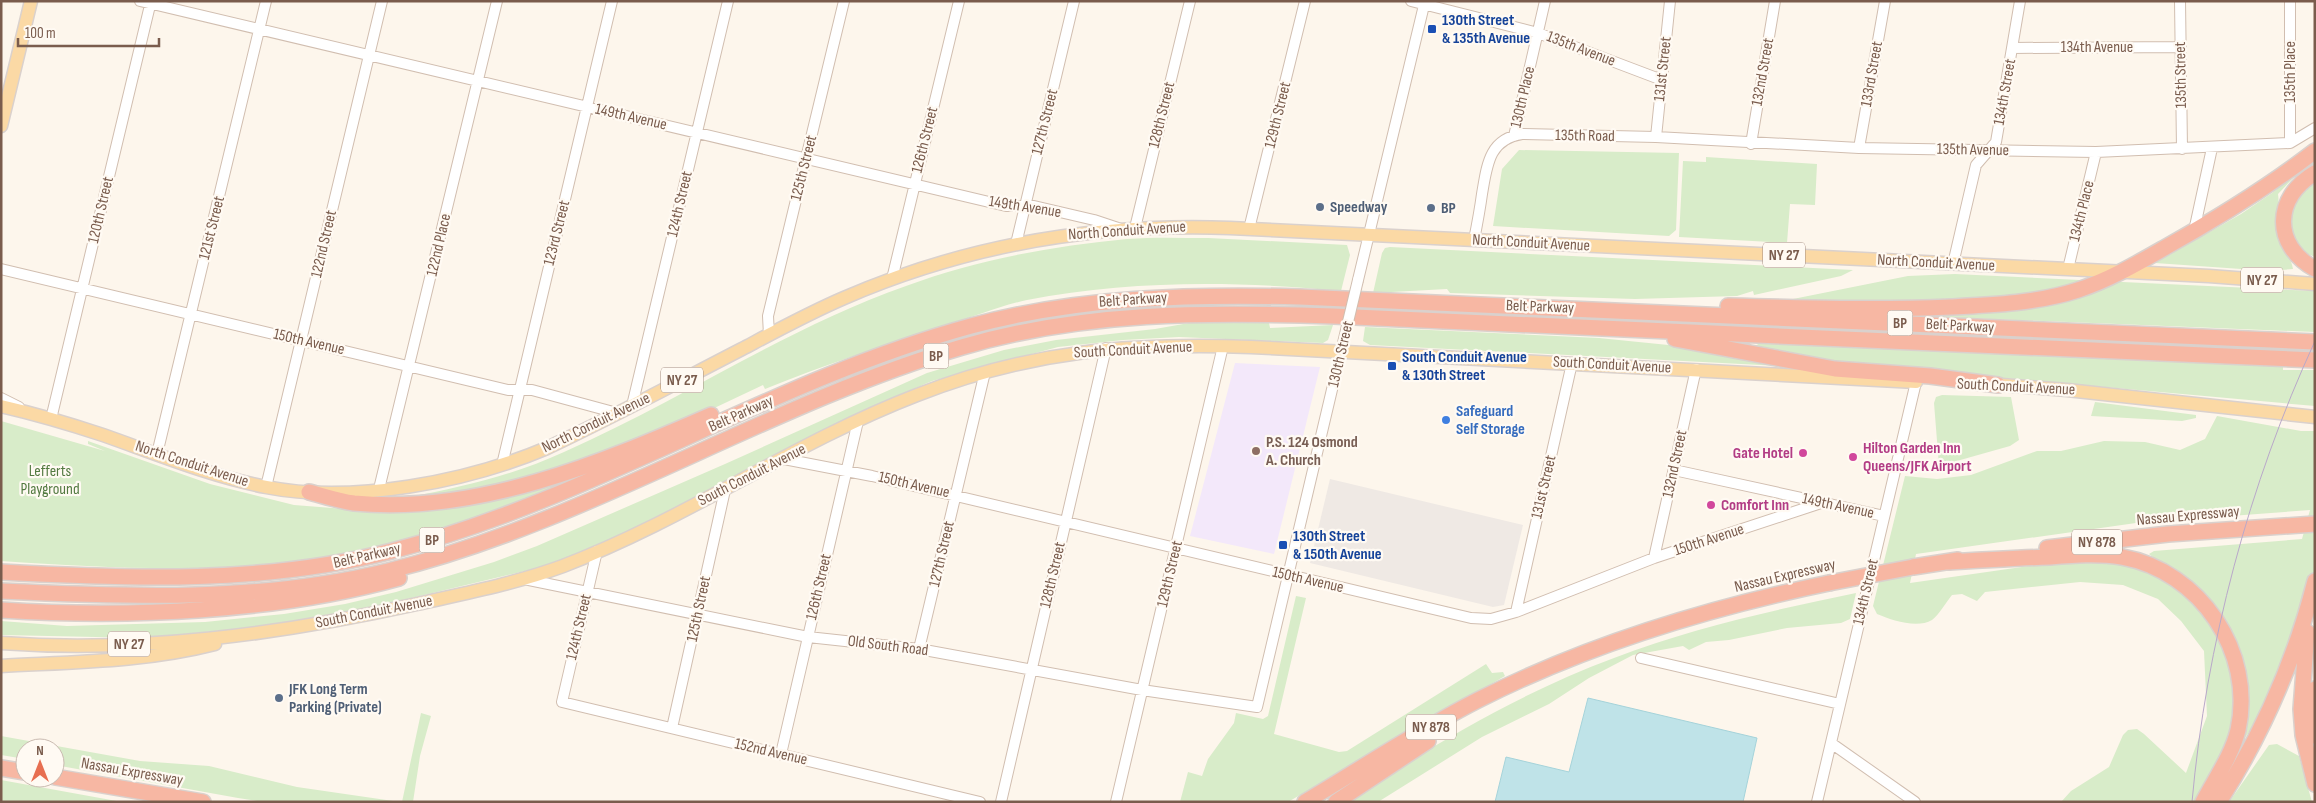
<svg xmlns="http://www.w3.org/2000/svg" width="2316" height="803" viewBox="0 0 2316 803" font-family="'Sofia Sans Condensed',sans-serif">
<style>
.industrial{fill:#efe9e4}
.education{fill:#f3e8fa}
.green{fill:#d8ecc9}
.water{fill:#bfe3e8;stroke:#a5d3da}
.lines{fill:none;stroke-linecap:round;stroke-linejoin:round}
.minor-casing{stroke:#d1beb0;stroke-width:12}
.major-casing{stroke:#dad1cd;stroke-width:15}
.highway-casing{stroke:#dad1cd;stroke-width:18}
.minor{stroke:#fff;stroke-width:10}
.major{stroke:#fbd9a5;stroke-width:12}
.highway{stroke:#f7b7a3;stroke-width:15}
.tram{stroke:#b9a8c9;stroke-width:1}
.minor-bridge-casing{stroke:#d1beb0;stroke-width:12;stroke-linecap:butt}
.highway-bridge-casing{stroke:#dad1cd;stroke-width:18;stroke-linecap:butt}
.minor-bridge{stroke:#fff;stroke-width:10}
.highway-bridge{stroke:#f7b7a3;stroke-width:15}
.transit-dot{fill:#1a4fb4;stroke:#fffaf3;stroke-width:2}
.service-dot{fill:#5c6f8a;stroke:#fffaf3;stroke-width:2}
.shop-dot{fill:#3f7fe0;stroke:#fffaf3;stroke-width:2}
.education-dot{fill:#8d6e63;stroke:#fffaf3;stroke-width:2}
.hotel-dot{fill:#d1479c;stroke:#fffaf3;stroke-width:2}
.labels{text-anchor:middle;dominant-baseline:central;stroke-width:4.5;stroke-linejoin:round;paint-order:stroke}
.shield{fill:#fffaf3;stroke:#a28b7f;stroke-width:1}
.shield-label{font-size:15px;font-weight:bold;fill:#7a5c4d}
.transit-label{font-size:16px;font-weight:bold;fill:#164399;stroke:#fffaf3;text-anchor:start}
.street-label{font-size:16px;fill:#7a5c4d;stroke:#fffaf3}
.service-label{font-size:16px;font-weight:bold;fill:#4e5e75;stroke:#fffaf3;text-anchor:start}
.shop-label{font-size:16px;font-weight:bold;fill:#366cbe;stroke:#fffaf3;text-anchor:start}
.education-label{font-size:16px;font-weight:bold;fill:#785e54;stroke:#fffaf3;text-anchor:start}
.hotel-label{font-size:16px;font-weight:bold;fill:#b23c85;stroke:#fffaf3;text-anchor:start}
.park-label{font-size:16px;fill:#537a41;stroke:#fffaf3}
</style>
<rect width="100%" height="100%" fill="#fdf6ec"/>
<!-- industrial -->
<path class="industrial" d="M1330,479L1523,525L1504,605L1493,607L1310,563Z"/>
<!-- education -->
<path class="education" d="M1235,363L1320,367L1274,554L1190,536Z"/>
<!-- green -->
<path class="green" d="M1519,150L1679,153L1676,230L1669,236L1493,226L1502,169Z
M1706,157L1817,164L1815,205L1790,204L1787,243L1679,237L1683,161L1706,162Z
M2315,158V164L2297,174L2278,194C2280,207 2276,219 2278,231C2280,246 2291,256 2293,269L2270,271L2155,263L2241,214L2272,193Z
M2315,179V257L2308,254L2303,258C2299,250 2290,239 2288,229C2284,208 2300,190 2315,179Z
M1208,238L1347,245L1350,255L1341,291C1237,281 1130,280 1027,300C999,306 971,318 944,326C883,346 824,365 765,389L763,385L689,420L567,468L462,494L409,497C463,487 514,475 564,452C680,401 786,328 906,286C976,260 1052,246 1127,239C1153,237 1181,238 1208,238Z
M1390,247L1853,270L1841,276L1754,295L1753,291L1737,296L1635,299L1450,293L1447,289L1373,293L1382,253L1385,248Z
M1955,274L2315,291V332L1743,309L1908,276Z
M1189,323H1269L1270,328L1333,325L1328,340L1323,343L1179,337L1123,340L1058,347L932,381L878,404L620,537L542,567L399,601L286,624L144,638L1,635V621L67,626L205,622L284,614L345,604L396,592L494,562L537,546L725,464L927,373L1004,350L1056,340L1155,329Z
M1365,327L1599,338L1698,348L1700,352L1711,351L1782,366L1370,345L1363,341Z
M1760,343L2283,366V370H2315V406L1838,363L1756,349L1755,346Z
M1942,395L2011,397L2019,440L2010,446L1939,466L1934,403L1936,397Z
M2095,402L2196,415V418L2182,421L2091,416Z
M2217,416L2301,431H2315V588L2259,717L2237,750C2240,739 2243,728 2245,716C2249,683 2236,634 2216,607C2198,584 2170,572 2149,554L2154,551L2302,539L2310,510L2136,523L1916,554L1910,583L2057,562L2105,559L2146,568L2188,593L2210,620L2231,664L2237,691L2233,727L2220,766L2200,802H2061L2071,791L2109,767L2123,735L2128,730L2137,729L2144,734L2186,773L2207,716L2204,651L2181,621L2158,599L2123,585L2080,582L1985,592L1977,601L1962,594L1952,595C1946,602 1939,615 1932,620C1917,629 1891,620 1877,614L1873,606L1905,476L1937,479L1971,475L2037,451H2061L2104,441L2145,442L2180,450L2205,439Z
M1,421L105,451L88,444V441L210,484L294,505L358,510L554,482L557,487C476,519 394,550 307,561C205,573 103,568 1,561Z
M1856,593L1850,619L1841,623L1787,628L1729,640L1706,642L1689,650L1683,646L1633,655L1589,678L1549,704L1482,737L1378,802H1344C1430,747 1519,693 1614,658C1692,628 1774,610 1856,593Z
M1296,596L1306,598L1274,734L1339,752L1347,751L1486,664L1492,673L1503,672L1505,676L1288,802H1180L1188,772L1202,776L1208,759L1234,723L1236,713L1263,719L1268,716Z
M421,713L431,716L420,756L413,802H402Z
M1,736L140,761L209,766L297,787L400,802H264L238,798L55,765V748H25V759L1,755Z
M2277,744L2299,756L2312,802H2229L2269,745Z
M1,780L122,802H1Z"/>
<!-- water -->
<path class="water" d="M1588,698L1757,738L1743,802H1495L1506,757L1569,772Z"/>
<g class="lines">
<!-- minor casing -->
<g class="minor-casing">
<path id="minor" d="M140,1L1006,206H1034L1094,220L1121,229
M1411,1L1538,33L1662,80
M2180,1L2182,149
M2290,1V143
M2012,48L2181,47
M1514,136L1545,1
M1656,137L1670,1
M1751,144L1775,1
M1859,148L1885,1
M1135,228L1190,1
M1249,229L1305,1
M2194,231L2212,148
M1474,240C1477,225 1480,209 1482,194C1487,165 1489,139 1522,134L1656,137L1859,148L2096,152L2290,143L2315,128
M1016,244L1074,1
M1953,264L1976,165L1996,142L2020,1
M1,269L508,390H532L617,413
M2068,269L2096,152
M892,279L959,1
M1358,280L1425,1
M769,335L768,316L844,1
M1,398L19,407
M632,406L728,1
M51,419L151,1
M157,454L266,1
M784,459L872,476L1471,618L1491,619L1516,612L1654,558L1821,503
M502,465L612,1
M1674,470L1884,516
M266,487L382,1
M379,489L497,1
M597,551L562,702L980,802
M1654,558L1696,369
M524,579L808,637L919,649L1142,690L1257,707L1347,326
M1516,612L1572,363
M919,649L985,372
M1641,658L1840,704
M672,728L725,490
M1831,743L1915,802
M781,754L858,421
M1001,802L1106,348
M1116,802L1223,346
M1817,802L1916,382"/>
</g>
<!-- major casing -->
<g class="major-casing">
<path id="major" d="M1,126L31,1
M1989,384L2067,390L2315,417
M1,406C36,414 70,424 103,435C157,454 210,476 266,487C352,504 467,482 547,448C613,417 678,382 742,349C776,331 809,313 844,298C966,245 1097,223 1230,228L2209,276L2315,284
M1,643C141,653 281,634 417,604C466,593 517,583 563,566C686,519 795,442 917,395C1032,350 1130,343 1251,347L1916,382
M1,666C73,662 145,662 215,644"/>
</g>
<!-- highway casing -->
<g class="highway-casing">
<path id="highway" d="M2315,173C2274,197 2272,245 2315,269
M1728,306C1803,308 1877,310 1951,307C1993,305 2038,303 2078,290C2109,280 2138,263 2166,247C2218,218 2268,187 2315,151
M1675,339L1835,369L1930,376L1998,385
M309,492C324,496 339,501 354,503C477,515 601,463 711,415
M2047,548L2168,534L2315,524
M1947,562C1982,560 2016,558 2050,557C2074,555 2098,553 2122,557C2200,571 2255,652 2238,730C2232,755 2215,779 2203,802
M1913,567L1958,560
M1,572C131,579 265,584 392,551C593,499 770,381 971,326C1079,297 1189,294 1300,297L2315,342
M1,591C130,597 261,602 388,571C588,522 765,405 962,347C1084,311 1208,312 1333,316L2315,360
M1,610C129,618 276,612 399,578
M2307,632L2301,709L2303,735L2315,784
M2313,736L2311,723L2315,689
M1,768L25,772
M55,777L203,802
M1305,802C1362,768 1419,730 1478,700C1589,644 1708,608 1829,583
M1336,802L1428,741
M2219,802C2263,733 2295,660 2315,581"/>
</g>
<!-- minor -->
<use href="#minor" class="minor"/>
<!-- major -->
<use href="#major" class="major"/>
<!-- highway -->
<use href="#highway" class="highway"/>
<!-- tram -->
<path class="tram" d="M2192,802C2206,645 2249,484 2315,341"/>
<!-- minor-bridge casing -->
<g class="minor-bridge-casing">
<path id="minor-bridge" d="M1347,326L1358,280"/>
</g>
<!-- highway-bridge casing -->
<g class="highway-bridge-casing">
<path id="highway-bridge" d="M1829,583L1913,567"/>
</g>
<!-- minor-bridge -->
<use href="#minor-bridge" class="minor-bridge"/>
<!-- highway-bridge -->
<use href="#highway-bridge" class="highway-bridge"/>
</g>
<!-- markers -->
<g class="transit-dot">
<rect x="1427" y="24" width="10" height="10" rx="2.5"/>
<rect x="1387" y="361" width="10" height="10" rx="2.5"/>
<rect x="1278" y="540" width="10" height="10" rx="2.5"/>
</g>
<g class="service-dot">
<circle cx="1320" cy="207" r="5"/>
<circle cx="1431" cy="208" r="5"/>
<circle cx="279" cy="698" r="5"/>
</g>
<circle class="shop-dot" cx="1446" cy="420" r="5"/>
<circle class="education-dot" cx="1256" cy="451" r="5"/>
<g class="hotel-dot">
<circle cx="1803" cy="453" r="5"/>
<circle cx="1853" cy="457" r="5"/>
<circle cx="1711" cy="505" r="5"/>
</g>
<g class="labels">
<!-- shield labels -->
<g class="shield">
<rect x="1763" y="242.5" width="42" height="25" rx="4"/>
<rect x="2241" y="267.5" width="42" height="25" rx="4"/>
<rect x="1887.5" y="310.5" width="25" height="25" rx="4"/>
<rect x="923.5" y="343.5" width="25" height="25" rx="4"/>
<rect x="661" y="367.5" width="42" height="25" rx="4"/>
<rect x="419.5" y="527.5" width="25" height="25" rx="4"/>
<rect x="2072" y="529.5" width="50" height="25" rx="4"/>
<rect x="108" y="631.5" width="42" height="25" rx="4"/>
<rect x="1406" y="714.5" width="50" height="25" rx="4"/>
</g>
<g class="shield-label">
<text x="1784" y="255">NY 27</text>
<text x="2262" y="280">NY 27</text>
<text x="1900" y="323">BP</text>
<text x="936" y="356">BP</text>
<text x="682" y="380">NY 27</text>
<text x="432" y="540">BP</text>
<text x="2097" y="542">NY 878</text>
<text x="129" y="644">NY 27</text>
<text x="1431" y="727">NY 878</text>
</g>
<!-- transit labels -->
<g class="transit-label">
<text x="1442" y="20">130th Street<tspan x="1442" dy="18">&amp; 135th Avenue</tspan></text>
<text x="1402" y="357">South Conduit Avenue<tspan x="1402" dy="18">&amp; 130th Street</tspan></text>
<text x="1293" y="536">130th Street<tspan x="1293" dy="18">&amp; 150th Avenue</tspan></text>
</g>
<!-- street labels -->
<g class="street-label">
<text x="2097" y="47">134th Avenue</text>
<text transform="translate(1581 49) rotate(21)">135th Avenue</text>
<text transform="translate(1663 69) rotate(-84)">131st Street</text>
<text transform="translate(1763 72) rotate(-80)">132nd Street</text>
<text transform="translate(2290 72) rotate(-90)">135th Place</text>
<text transform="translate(1872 74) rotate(-80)">133rd Street</text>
<text transform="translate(2181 75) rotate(-91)">135th Street</text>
<text transform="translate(2005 92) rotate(-80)">134th Street</text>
<text transform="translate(1523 97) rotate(-77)">130th Place</text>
<text transform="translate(1162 115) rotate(-76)">128th Street</text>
<text transform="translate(1278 115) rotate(-76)">129th Street</text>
<text transform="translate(631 117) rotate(13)">149th Avenue</text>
<text transform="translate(1045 122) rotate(-76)">127th Street</text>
<text transform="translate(1585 136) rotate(1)">135th Road</text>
<text transform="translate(925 140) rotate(-76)">126th Street</text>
<text transform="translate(1973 150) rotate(1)">135th Avenue</text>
<text transform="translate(804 168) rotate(-76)">125th Street</text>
<text transform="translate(680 204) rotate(-77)">124th Street</text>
<text transform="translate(1025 207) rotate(9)">149th Avenue</text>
<text transform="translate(101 210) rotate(-77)">120th Street</text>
<text transform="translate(2082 211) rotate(-76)">134th Place</text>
<text transform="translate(212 228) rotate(-76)">121st Street</text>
<text transform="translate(1127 231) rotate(-4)">North Conduit Avenue</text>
<text transform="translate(557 233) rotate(-76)">123rd Street</text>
<text transform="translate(1531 243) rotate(3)">North Conduit Avenue</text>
<text transform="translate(324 244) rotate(-77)">122nd Street</text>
<text transform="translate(439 245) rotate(-77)">122nd Place</text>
<text transform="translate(1936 263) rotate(3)">North Conduit Avenue</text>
<text transform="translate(1133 300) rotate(-4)">Belt Parkway</text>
<text transform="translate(1540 307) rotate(2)">Belt Parkway</text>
<text transform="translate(1960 326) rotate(3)">Belt Parkway</text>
<text transform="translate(309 342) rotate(13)">150th Avenue</text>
<text transform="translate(1133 350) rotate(-3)">South Conduit Avenue</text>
<text transform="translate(1341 354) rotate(-77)">130th Street</text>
<text transform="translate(1612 365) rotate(3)">South Conduit Avenue</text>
<text transform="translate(2016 387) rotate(3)">South Conduit Avenue</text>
<text transform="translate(741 414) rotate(-24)">Belt Parkway</text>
<text transform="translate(596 423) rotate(-26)">North Conduit Avenue</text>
<text transform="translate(192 464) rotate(18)">North Conduit Avenue</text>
<text transform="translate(1675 464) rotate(-78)">132nd Street</text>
<text transform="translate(752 475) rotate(-27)">South Conduit Avenue</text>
<text transform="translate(914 485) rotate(13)">150th Avenue</text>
<text transform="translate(1544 487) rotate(-77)">131st Street</text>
<text transform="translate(1838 506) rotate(12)">149th Avenue</text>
<text transform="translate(2188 516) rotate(-5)">Nassau Expressway</text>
<text transform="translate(1709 540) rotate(-18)">150th Avenue</text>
<text transform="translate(942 554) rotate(-77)">127th Street</text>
<text transform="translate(367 556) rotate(-13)">Belt Parkway</text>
<text transform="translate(1170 574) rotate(-77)">129th Street</text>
<text transform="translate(1053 575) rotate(-77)">128th Street</text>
<text transform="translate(1785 576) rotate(-13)">Nassau Expressway</text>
<text transform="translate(1308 580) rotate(13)">150th Avenue</text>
<text transform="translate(819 587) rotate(-77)">126th Street</text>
<text transform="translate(1866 592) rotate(-77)">134th Street</text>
<text transform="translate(699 609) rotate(-78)">125th Street</text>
<text transform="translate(374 612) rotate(-11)">South Conduit Avenue</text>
<text transform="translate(579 627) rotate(-77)">124th Street</text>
<text transform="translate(888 646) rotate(7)">Old South Road</text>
<text transform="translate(771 752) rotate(13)">152nd Avenue</text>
<text transform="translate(132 772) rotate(10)">Nassau Expressway</text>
</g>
<!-- service labels -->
<g class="service-label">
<text x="1330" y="207">Speedway</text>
<text x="1441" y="208">BP</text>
<text x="289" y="689">JFK Long Term<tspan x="289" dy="18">Parking (Private)</tspan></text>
</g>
<!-- shop labels -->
<g class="shop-label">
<text x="1456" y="411">Safeguard<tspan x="1456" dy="18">Self Storage</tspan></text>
</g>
<!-- education labels -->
<g class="education-label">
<text x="1266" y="442">P.S. 124 Osmond<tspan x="1266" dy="18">A. Church</tspan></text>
</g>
<!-- hotel labels -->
<g class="hotel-label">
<text x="1863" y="448">Hilton Garden Inn<tspan x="1863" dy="18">Queens/JFK Airport</tspan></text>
<text x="1793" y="453" text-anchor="end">Gate Hotel</text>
<text x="1721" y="505">Comfort Inn</text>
</g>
<!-- park labels -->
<g class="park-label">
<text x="50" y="471">Lefferts<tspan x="50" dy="18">Playground</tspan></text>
</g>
</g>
<!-- border -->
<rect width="2316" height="803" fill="none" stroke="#7a5c4d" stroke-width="5"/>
<!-- north arrow -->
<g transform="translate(40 763)"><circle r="24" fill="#fffaf3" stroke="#cabbb1"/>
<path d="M0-4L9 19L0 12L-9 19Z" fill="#e76f51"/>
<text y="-8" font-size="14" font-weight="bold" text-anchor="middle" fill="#7a5c4d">N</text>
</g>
<!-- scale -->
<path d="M18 38v8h141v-8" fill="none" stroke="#7a5c4d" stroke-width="2.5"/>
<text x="25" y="38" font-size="15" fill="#7a5c4d" stroke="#fffaf3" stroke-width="4" paint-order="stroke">100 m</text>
</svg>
